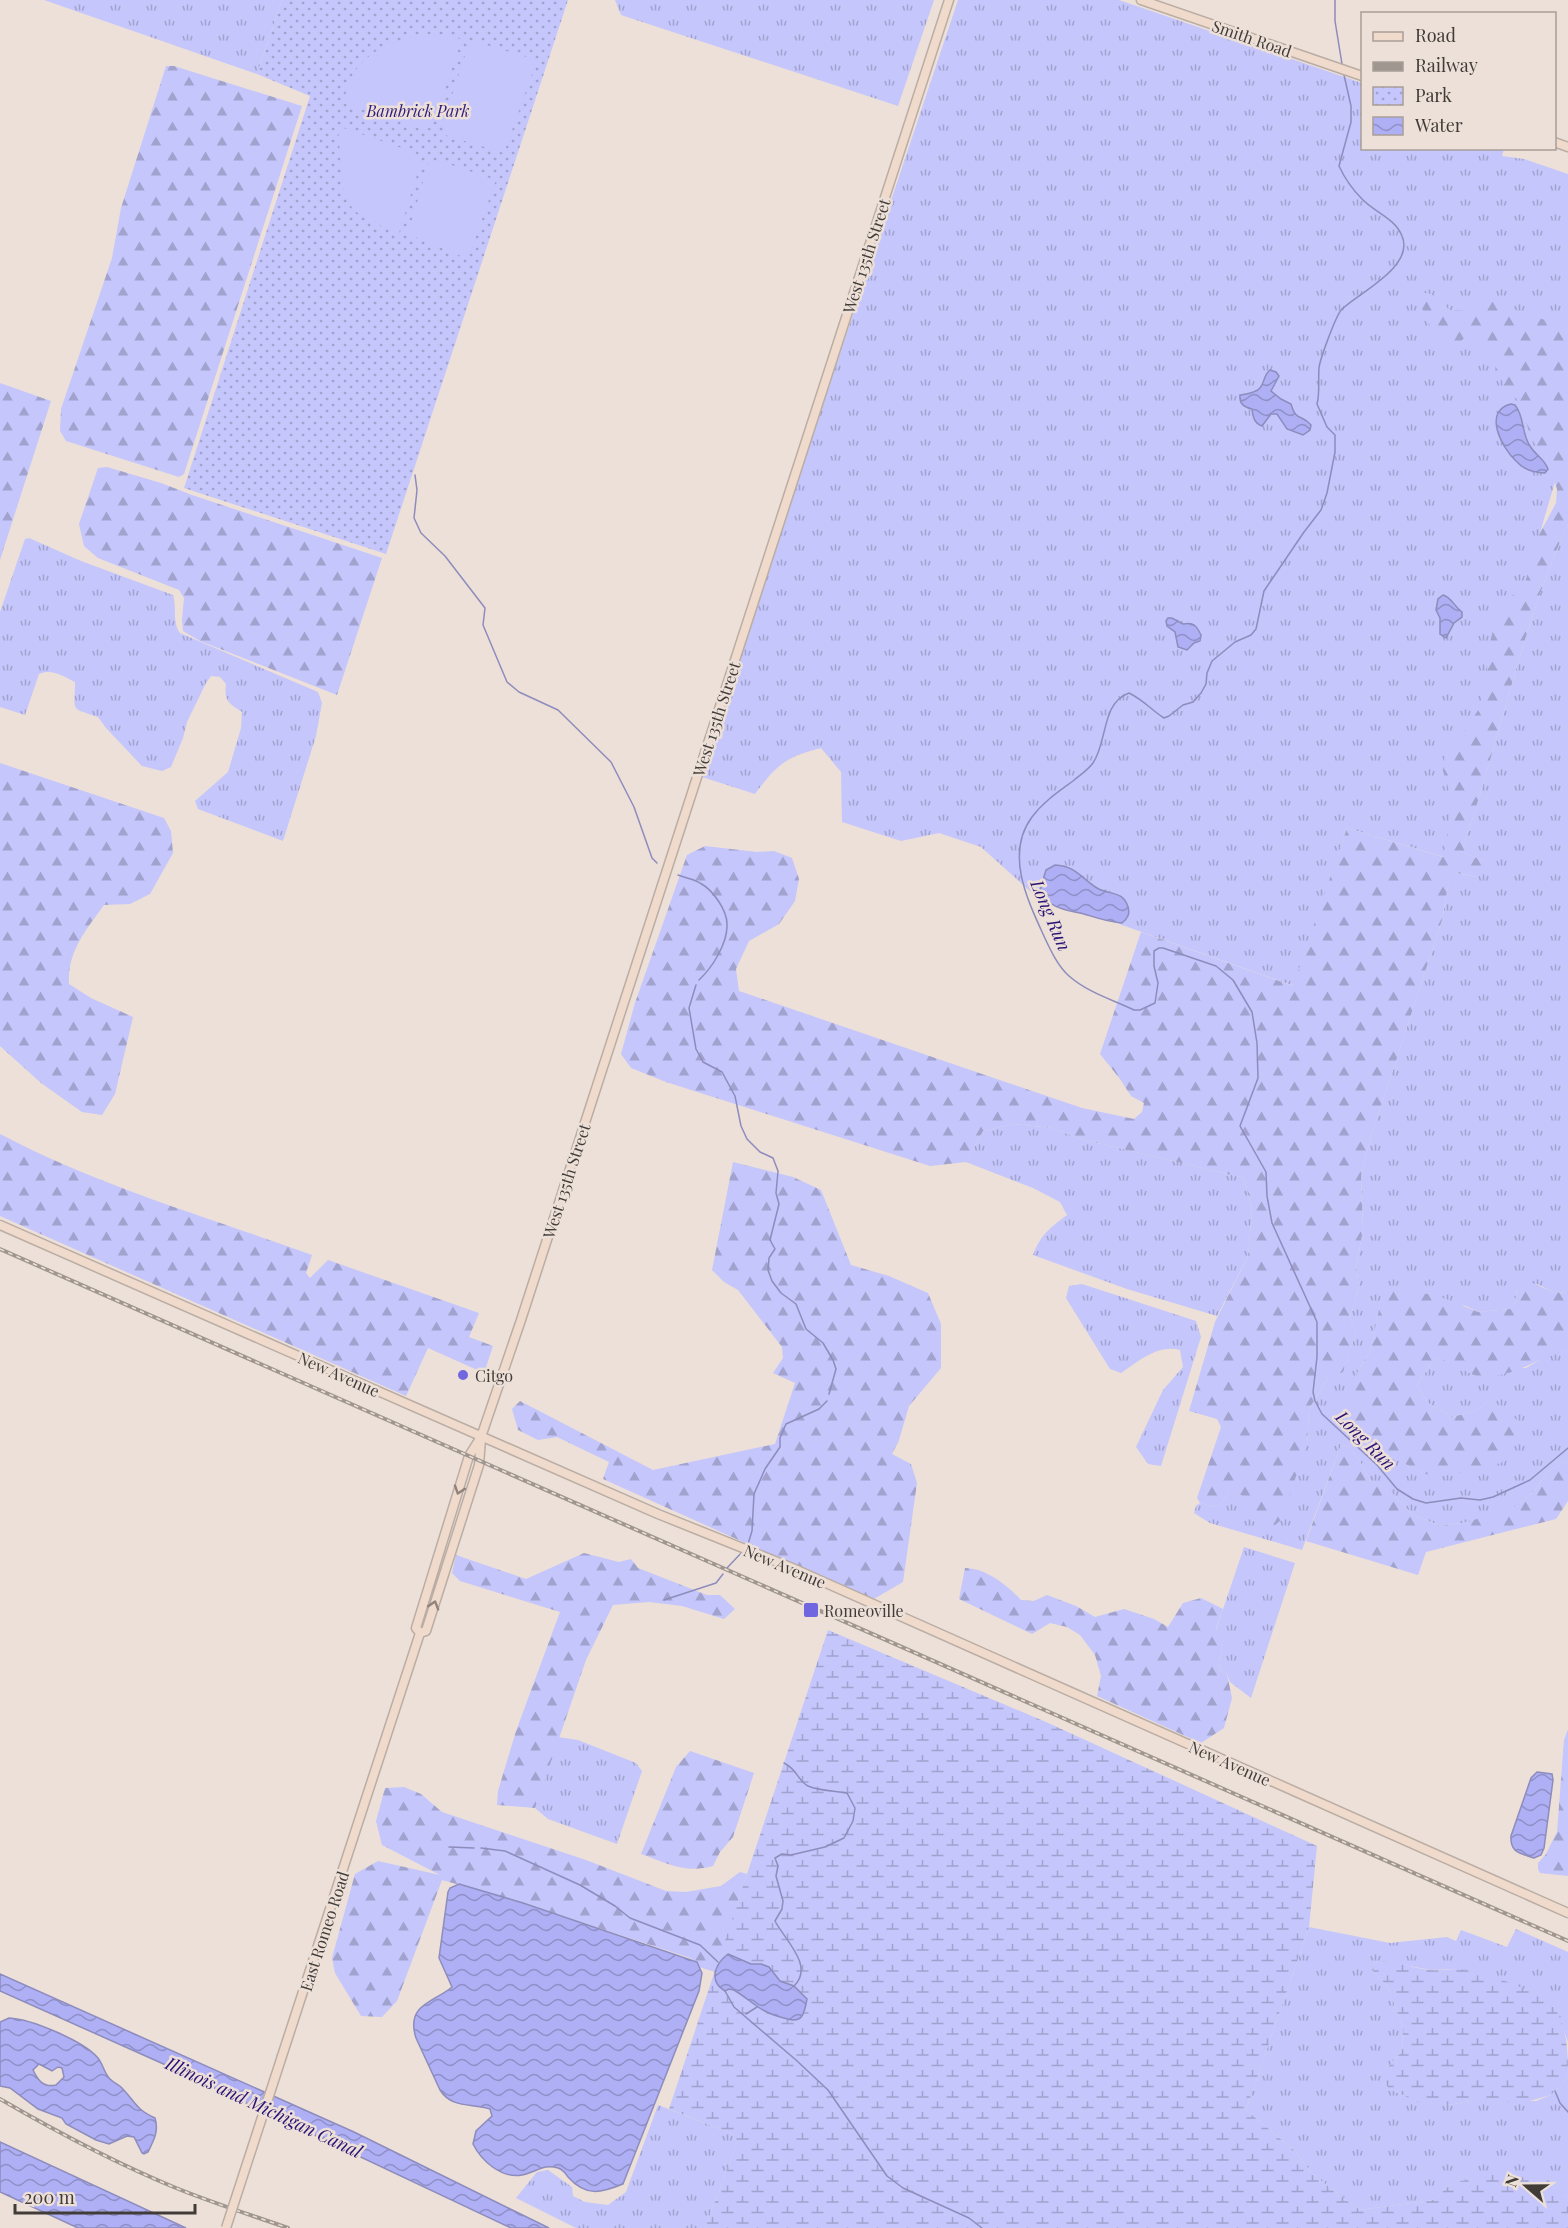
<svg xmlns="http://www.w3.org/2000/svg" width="1568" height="2228" viewBox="0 0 1568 2228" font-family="'Playfair Display',serif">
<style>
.grass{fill:url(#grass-tufts)}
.forest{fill:url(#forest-firs)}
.wetland{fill:url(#wetland-marsh)}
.park{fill:url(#park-dots)}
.garden{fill:#c4c6fc}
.water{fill:url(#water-waves);stroke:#8d8cbc;stroke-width:1.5;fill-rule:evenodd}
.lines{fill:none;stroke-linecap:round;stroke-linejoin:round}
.stream{stroke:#8d8cbc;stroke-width:1.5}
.secondary-casing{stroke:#b9ada4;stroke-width:11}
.secondary{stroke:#efdacc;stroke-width:8}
.rail-casing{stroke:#9f9690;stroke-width:4}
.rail{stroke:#ede0d8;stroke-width:1.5;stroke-dasharray:4.5;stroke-linecap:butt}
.secondary-bridge-casing{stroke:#b9ada4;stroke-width:11;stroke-linecap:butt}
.secondary-bridge{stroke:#efdacc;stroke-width:8}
.oneway{stroke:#8f837b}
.poi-dot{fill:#7066e0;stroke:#ede0d8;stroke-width:2}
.labels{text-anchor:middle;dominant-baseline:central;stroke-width:5;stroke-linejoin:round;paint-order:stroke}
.street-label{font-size:16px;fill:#413c38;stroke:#ede0d8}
.park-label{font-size:16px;font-style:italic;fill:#2f1b7c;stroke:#ede0d8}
.poi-label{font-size:16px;fill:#413c38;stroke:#ede0d8;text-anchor:start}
.water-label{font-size:18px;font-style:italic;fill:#2a1376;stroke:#ede0d8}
</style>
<defs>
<pattern id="grass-tufts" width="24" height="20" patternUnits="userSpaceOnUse" patternTransform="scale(1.5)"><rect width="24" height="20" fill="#c4c6fc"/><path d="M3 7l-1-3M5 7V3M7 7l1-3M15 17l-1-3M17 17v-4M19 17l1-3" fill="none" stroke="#a1a2cd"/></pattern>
<pattern id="forest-firs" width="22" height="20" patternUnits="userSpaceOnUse" patternTransform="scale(1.5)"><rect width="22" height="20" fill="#c4c6fc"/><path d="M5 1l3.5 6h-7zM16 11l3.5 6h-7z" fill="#a1a2cd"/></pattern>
<pattern id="wetland-marsh" width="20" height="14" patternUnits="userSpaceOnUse" patternTransform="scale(1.5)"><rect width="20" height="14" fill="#c4c6fc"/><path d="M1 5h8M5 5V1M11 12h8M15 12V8" fill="none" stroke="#a1a2cd"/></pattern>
<pattern id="park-dots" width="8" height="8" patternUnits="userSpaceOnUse" patternTransform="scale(1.5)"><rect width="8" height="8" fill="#c4c6fc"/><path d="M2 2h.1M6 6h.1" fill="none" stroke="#a1a2cd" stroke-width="1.8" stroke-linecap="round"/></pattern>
<pattern id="water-waves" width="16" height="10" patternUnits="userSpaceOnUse" patternTransform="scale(1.5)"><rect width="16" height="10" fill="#aeaff4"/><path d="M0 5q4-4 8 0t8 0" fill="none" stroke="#8f90c7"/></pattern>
</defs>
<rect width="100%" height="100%" fill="#ede0d8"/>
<!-- grass -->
<path class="grass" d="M44,0H282L257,74Z
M615,0H934L898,106L621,15Z
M958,0H1119L1362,83V148L1504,149L1502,156L1524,159L1568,174V438L1444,857L1347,828L1294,986L1032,893L981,847L939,833L901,841L842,822L841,772L821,748C786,757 777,764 755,794L699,776Z
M1568,524V1293L1553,1292L1537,1284L1517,1289L1515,1303L1510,1309L1478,1312L1466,1306L1382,1295L1371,1350L1358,1370L1351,1436L1381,1450L1422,1473L1490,1400L1476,1411L1452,1417L1428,1403L1417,1385L1434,1359L1443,1358L1464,1369L1526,1368L1550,1354L1568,1349V1461L1547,1472L1536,1489L1518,1506L1499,1511L1469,1522L1440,1526L1412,1514L1392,1493L1371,1481L1358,1458L1348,1446L1341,1445L1302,1550L1210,1523L1194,1513L1196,1506L1200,1503L1215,1507L1220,1504L1230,1492H1236L1245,1497L1241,1505L1307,1444L1309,1409L1328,1378L1343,1371L1356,1333L1350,1318L1359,1286L1356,1267L1363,1230L1361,1176L1370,1140L1442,920L1448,886L1455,873L1478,877L1483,861L1466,853L1463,847C1500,740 1521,627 1568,524Z
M29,538L81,561L173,595C177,608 172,622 180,633L318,692L322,703L316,736L283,841L198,809L195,801L228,772L241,728L242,712C228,703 224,701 226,684L220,677L211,676L206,683L187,722L183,738L171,767L162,771L142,766L106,728L98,717C69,707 75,713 75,682C64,676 51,668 39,674L25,715L0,707V612L25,539Z
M1013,1124L1052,1128L1081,1139L1244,1178L1252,1210L1248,1256L1217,1316L1127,1289L1033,1255C1041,1234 1050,1228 1067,1215L1060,1202L1033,1188L966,1162L983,1131Z
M1082,1284L1196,1321L1201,1337L1161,1466L1148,1464L1136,1447L1163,1390L1183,1367L1180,1350C1158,1344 1139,1361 1121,1373L1110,1369L1066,1298L1069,1286Z
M1244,1547L1295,1563L1251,1698L1230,1682L1227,1674L1219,1670L1222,1646L1216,1630Z
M558,1737L578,1740L636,1763L642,1771L617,1844L548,1819L535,1808Z
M1309,1927L1390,1943L1447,1937L1456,1941L1461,1930L1507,1947L1516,1929L1568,1952V2042L1560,2019L1456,1969L1432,1970L1380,1961L1375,1963L1372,1970L1387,1986L1403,2027L1402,2051L1389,2066L1384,2081L1390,2089L1404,2096L1448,2105L1470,2101H1536L1551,2095L1568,2077V2197L1547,2180L1450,2185L1433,2200L1360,2210L1313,2175L1296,2152L1246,2110Z
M658,2105L731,2133L737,2143L705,2228H576L516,2198L537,2172L548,2170L572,2187L573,2196L585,2202L608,2205L626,2192Z"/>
<!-- forest -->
<path class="forest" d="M166,66H174L302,106L184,474L179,477L66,441L60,431L61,409L112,258L121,208Z
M1414,291L1431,294L1450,310L1467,311L1476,296L1568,328V524C1521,627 1500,740 1463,847L1466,853L1483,861V873L1478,877L1456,873L1448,886L1442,920L1370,1140L1361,1176L1363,1230L1356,1267L1359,1286L1350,1318L1356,1333L1343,1372L1328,1378L1309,1409L1307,1444L1281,1520L1275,1525L1255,1522L1242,1515L1241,1505L1244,1497L1236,1492H1230L1220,1504L1215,1507L1200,1503L1197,1498L1221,1427L1217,1419L1189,1411L1215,1322L1248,1256L1252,1210L1244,1178L1081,1139L1052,1128L1013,1124L983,1131L966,1162L930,1166L666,1082L631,1068L621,1054L635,1003L687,855L705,846L757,852L774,851L792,858L799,879L795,901L779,924L749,941L736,969L739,991L1082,1108L1134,1119L1142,1112L1144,1103L1131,1096L1120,1079L1100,1054L1141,932L1293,986L1347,828L1443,857L1453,803L1443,771L1445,754L1454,745L1479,709L1486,681L1489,646L1495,623L1508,599L1524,586L1539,535L1556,503L1557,489L1547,459L1531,439L1521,403L1512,395L1495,371L1497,359L1487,352L1480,350L1475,341L1467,338L1463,339L1457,346L1445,348C1432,337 1423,308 1414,291Z
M0,383L51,401L0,560Z
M107,467L161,483L192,495L382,558L337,695L200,641L183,631L182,619L184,598L179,590L98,558L84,546L79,524L98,468Z
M0,763L164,818L171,831L173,853L150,894L130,904L104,905C86,930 67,952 69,984L91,998L133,1017L115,1094L102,1115L82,1112L41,1083L0,1046Z
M0,1134C99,1186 207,1217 312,1255L306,1273L310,1278L328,1260L479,1313L469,1337L493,1346L484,1373L428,1348L406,1396L0,1216Z
M733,1162L793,1177L821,1190L851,1265L889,1276L928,1293L941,1324V1368L909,1406L899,1440L892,1454L911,1464L917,1483L903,1582L872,1600L603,1479L609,1462L557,1437L538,1440L518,1430L512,1409L520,1401L653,1470L775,1444L795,1383L773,1373L783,1358L782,1347L738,1290L724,1282L712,1270Z
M1528,1281L1553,1292L1568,1293V1349C1540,1357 1516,1376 1485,1377C1467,1378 1453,1357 1434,1359L1417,1385L1428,1403L1452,1417L1476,1411L1490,1400L1510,1412L1520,1424L1518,1442L1501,1463L1439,1477L1422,1473L1344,1430L1358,1370L1371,1350L1382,1294L1387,1289L1436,1295L1478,1312L1510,1309L1515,1303L1517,1289Z
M1341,1445L1348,1446L1358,1458L1371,1481L1392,1493L1412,1514L1440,1526L1469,1522L1499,1510L1518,1506L1536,1489L1547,1472L1568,1461V1501L1556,1519L1426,1552L1418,1575L1306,1541Z
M584,1553L619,1562L631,1559L638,1568L707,1595H720L735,1609L724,1619L682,1606L649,1602L613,1605L586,1660L535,1808L497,1805L498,1791L516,1731L560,1612L460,1581L452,1573L456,1555L526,1579Z
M965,1568C986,1568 1007,1585 1021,1600L1034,1601L1047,1595L1076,1606L1095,1617L1124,1609L1154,1619L1168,1627L1183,1603L1201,1598L1223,1609L1216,1629L1222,1646L1219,1670L1227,1674L1232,1698L1224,1728L1201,1743L1097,1696L1101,1676L1095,1655L1080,1635L1067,1627L1050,1623L1032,1634L959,1599Z
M1568,1729V1876L1540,1873L1538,1869V1863L1546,1854L1557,1832L1564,1740Z
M690,1751L754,1773L733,1837L720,1852L713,1866C687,1874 666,1863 641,1854L676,1767Z
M404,1787L421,1794L442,1812L586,1860L666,1891L686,1892L721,1886L740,1872L747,1874L715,1972L699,1967L697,1962L690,1958L523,1903L442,1880L397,2001L382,2017L361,2016L335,1973L332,1958L355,1874L378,1861L440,1875L382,1845L376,1821L385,1788Z"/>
<!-- wetland -->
<path class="wetland" d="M828,1630L1046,1722L1317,1846L1309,1927L1246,2110L1296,2152L1313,2175L1360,2210L1433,2200L1450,2185L1484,2174L1547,2179L1568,2197V2228H705L737,2143L731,2133L669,2109Z
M1380,1961C1397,1962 1413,1968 1430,1970C1440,1971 1449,1969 1458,1969C1483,1971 1534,1989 1552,2006C1568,2022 1568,2056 1568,2077L1551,2095L1526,2102L1470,2101L1448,2105L1418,2102L1389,2089L1384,2081V2074L1389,2066L1402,2051L1403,2027L1387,1986L1372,1970L1375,1963Z"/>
<!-- park -->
<path class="park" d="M282,0H568L386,554L184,488L310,96L257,74Z"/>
<!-- garden -->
<path class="garden" d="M429,34L462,39L432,127L424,130L343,103C346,93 349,80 355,71C373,46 400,39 429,34Z
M470,40L537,60L504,153L445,135L442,126Z
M338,126L416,153L421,162L399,233C383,226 361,220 350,205C340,193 340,144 338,126Z
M437,160L496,180L468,259L408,234L428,164Z"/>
<!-- water -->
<path class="water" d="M1270,370L1276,372L1279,376L1271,391L1281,399L1291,404C1296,422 1302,414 1311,425L1310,430L1303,435L1287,429L1277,414H1271L1262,426C1254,423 1253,417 1252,409C1244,407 1239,404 1240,395C1246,394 1256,393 1260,388C1265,382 1263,376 1270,370Z
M1511,404L1515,405C1525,417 1521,433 1530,446C1536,456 1544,458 1548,469L1545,473C1534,473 1523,469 1516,461C1502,448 1482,411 1511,404Z
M1443,595C1451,597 1455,607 1462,612V617L1454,623L1446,638L1440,634V618L1436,610L1438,599Z
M1168,618H1172L1183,624C1194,622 1196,625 1201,635L1200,641L1194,643L1187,650L1178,647L1175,632L1167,626L1166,621Z
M1055,865C1076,866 1081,878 1097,888C1108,895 1123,890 1128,907C1130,914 1128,918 1122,923C1108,922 1097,918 1084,914C1066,910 1049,909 1040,890L1046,870Z
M1537,1772L1552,1774L1553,1780L1544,1848L1541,1855L1534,1858C1520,1853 1510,1853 1511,1836L1531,1778Z
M459,1884L523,1903L697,1962L702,1973L699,1991L623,2184C601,2193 586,2197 568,2177C565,2173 564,2170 558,2168C544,2163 535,2173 522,2175C501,2179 481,2160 473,2144L476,2131L492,2116L490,2109C472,2103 452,2109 440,2090L416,2038C405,2004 435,2002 452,1987L439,1958L448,1892L450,1888Z
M728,1954L751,1964H761L769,1967L780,1981L794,1986L807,1999C804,2016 802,2024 784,2018C759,2012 755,2003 734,1990L729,1989L725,1991C708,1981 715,1964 728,1954Z
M0,1974L354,2132L549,2228H511L168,2066L0,1991Z
M9,2018C31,2019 84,2041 98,2058C103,2064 104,2073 110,2079C113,2082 117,2084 121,2087C135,2101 135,2109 155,2118C159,2131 154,2140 148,2152L144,2154L142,2153L134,2137L127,2136L109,2144L96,2140L66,2124L62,2118L38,2109L10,2088L0,2086V2022ZM39,2064L52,2071L58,2067L62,2068L64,2077L56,2085C43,2088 38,2080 33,2070Z
M0,2142L186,2228H78L0,2192Z"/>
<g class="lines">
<!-- stream -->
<path class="stream" d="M1335,0V21L1342,64
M1344,75L1351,106V122L1339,166C1345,179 1352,189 1362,199C1374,212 1395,218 1402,236C1415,266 1360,292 1342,309C1336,315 1320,359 1319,368C1318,381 1320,393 1317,404L1327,427L1335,435V452L1327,493L1321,510L1304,532L1264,591L1256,629L1251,635L1235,642L1212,661L1207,673L1206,684L1201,693L1193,702L1183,705L1169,716L1164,718C1150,709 1145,701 1129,693C1101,703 1108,741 1093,763C1088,770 1080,775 1073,781C1058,792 1043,802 1032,817C1005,853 1027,899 1043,934C1050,949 1057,965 1069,976C1087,992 1113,1000 1134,1010H1140L1155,1003L1158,983L1154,966V951L1159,948H1163L1216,966L1233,980L1252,1012L1257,1043L1258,1078L1240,1126L1266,1172L1267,1196L1272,1223L1317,1322V1357L1313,1392L1315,1401L1322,1414L1377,1465L1397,1489L1413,1499L1426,1503L1461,1498L1480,1500L1493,1497L1530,1480L1568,1448
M415,475L417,490L414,518L421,533L445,556L485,608L483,625L507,682L519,692L558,710L611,762L634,807L652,858L657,863
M678,875C685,878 694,879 700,883C713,890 728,911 727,926C727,944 712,968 699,980
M696,985L689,1008L696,1049L703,1062L722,1072L735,1096L741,1126L747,1139L760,1152L773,1158L778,1171L776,1193L779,1204L770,1240L775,1249L769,1258L768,1270L772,1281L781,1293L796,1304L806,1329L823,1343L833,1360L836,1369L829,1394
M748,1544L752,1531L754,1494L765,1469L780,1447V1438L786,1424L819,1409L827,1401
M727,1568L743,1551
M664,1600L716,1583L723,1574
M784,1763C798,1770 798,1781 808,1786C820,1791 835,1791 847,1793L855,1808L853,1821L844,1838L825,1847L791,1855L782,1854L775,1858L778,1866L776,1876L783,1901L782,1909L775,1921C784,1939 815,1966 794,1986
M449,1847L474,1848
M481,1848L505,1851L580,1885L615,1906L630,1918L700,1945L718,1962
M725,1991L734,2007L796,2060L828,2090L887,2176L903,2188L969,2218L982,2228
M746,2014L757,2007
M1555,2091L1560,2103L1568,2112"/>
<!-- secondary casing -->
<g class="secondary-casing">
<path id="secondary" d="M1141,0L1362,76
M1554,142L1568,147
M0,1225L658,1514L790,1567L1568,1913
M420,1633L426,1631L479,1465L481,1439
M282,2056L420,1633L416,1628L469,1456L481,1437L521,1320L949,0"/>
</g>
<!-- secondary -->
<use href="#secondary" class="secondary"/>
<!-- rail casing -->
<g class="rail-casing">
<path id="rail" d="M0,1249L1568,1941
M0,2099C57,2132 115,2163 176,2188C213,2203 251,2215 288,2228"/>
</g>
<!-- rail -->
<use href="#rail" class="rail"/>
<!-- secondary-bridge casing -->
<g class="secondary-bridge-casing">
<path id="secondary-bridge" d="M226,2228L282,2056"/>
</g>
<!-- secondary-bridge -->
<use href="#secondary-bridge" class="secondary-bridge"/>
</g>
<!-- one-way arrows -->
<defs><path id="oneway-chevron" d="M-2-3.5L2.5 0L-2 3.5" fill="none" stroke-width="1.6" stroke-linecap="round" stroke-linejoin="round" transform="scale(1.5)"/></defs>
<g class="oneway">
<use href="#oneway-chevron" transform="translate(459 1490) rotate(108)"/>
<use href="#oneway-chevron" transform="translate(434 1605) rotate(-73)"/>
</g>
<!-- markers -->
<g class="poi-dot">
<circle cx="463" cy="1375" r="6"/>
<rect x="803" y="1602" width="16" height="16" rx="3"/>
</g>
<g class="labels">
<!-- street labels -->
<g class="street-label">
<text transform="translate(1252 38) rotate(19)">Smith Road</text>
<text transform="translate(866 256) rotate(-72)">West 135th Street</text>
<text transform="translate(716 719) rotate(-72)">West 135th Street</text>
<text transform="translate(566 1181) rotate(-72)">West 135th Street</text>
<text transform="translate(339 1374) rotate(24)">New Avenue</text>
<text transform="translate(785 1566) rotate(23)">New Avenue</text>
<text transform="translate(1230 1763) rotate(24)">New Avenue</text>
<text transform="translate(324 1931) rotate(-72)">East Romeo Road</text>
</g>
<!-- park labels -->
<g class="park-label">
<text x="418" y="110">Bambrick Park</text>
</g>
<!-- poi labels -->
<g class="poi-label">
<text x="475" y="1375">Citgo</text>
<text x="824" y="1610">Romeoville</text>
</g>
<!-- water labels -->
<g class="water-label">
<text transform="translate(1051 915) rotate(67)">Long Run</text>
<text transform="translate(1366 1440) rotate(45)">Long Run</text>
<text transform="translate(264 2107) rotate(25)">Illinois and Michigan Canal</text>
</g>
</g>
<!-- legend -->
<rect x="1361" y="12" width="195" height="138" fill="#ede0d8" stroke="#a89e98" stroke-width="1.5"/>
<rect x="1373" y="32" width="30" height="9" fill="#efdacc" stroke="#a89e98" stroke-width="1.5"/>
<text x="1415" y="42" font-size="18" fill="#413c38">Road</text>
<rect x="1373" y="62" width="30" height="9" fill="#9f9690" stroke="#a89e98" stroke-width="1.5"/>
<text x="1415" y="72" font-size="18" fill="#413c38">Railway</text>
<rect x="1373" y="87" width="30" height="18" fill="url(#park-dots)" stroke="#a89e98" stroke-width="1.5"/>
<text x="1415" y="102" font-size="18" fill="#413c38">Park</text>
<rect x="1373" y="117" width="30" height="18" fill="url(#water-waves)" stroke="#a89e98" stroke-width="1.5"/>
<text x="1415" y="132" font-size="18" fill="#413c38">Water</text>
<!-- north arrow -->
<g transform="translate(1526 2186) rotate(290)" stroke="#ede0d8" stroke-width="4.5" paint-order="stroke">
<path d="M0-4.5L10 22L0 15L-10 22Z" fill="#413c38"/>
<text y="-9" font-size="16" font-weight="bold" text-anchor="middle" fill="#413c38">N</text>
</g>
<!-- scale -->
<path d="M15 2204v9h180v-9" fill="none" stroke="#413c38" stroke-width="3"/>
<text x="24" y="2204" font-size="18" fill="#413c38" stroke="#ede0d8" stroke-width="4.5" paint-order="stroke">200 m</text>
</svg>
